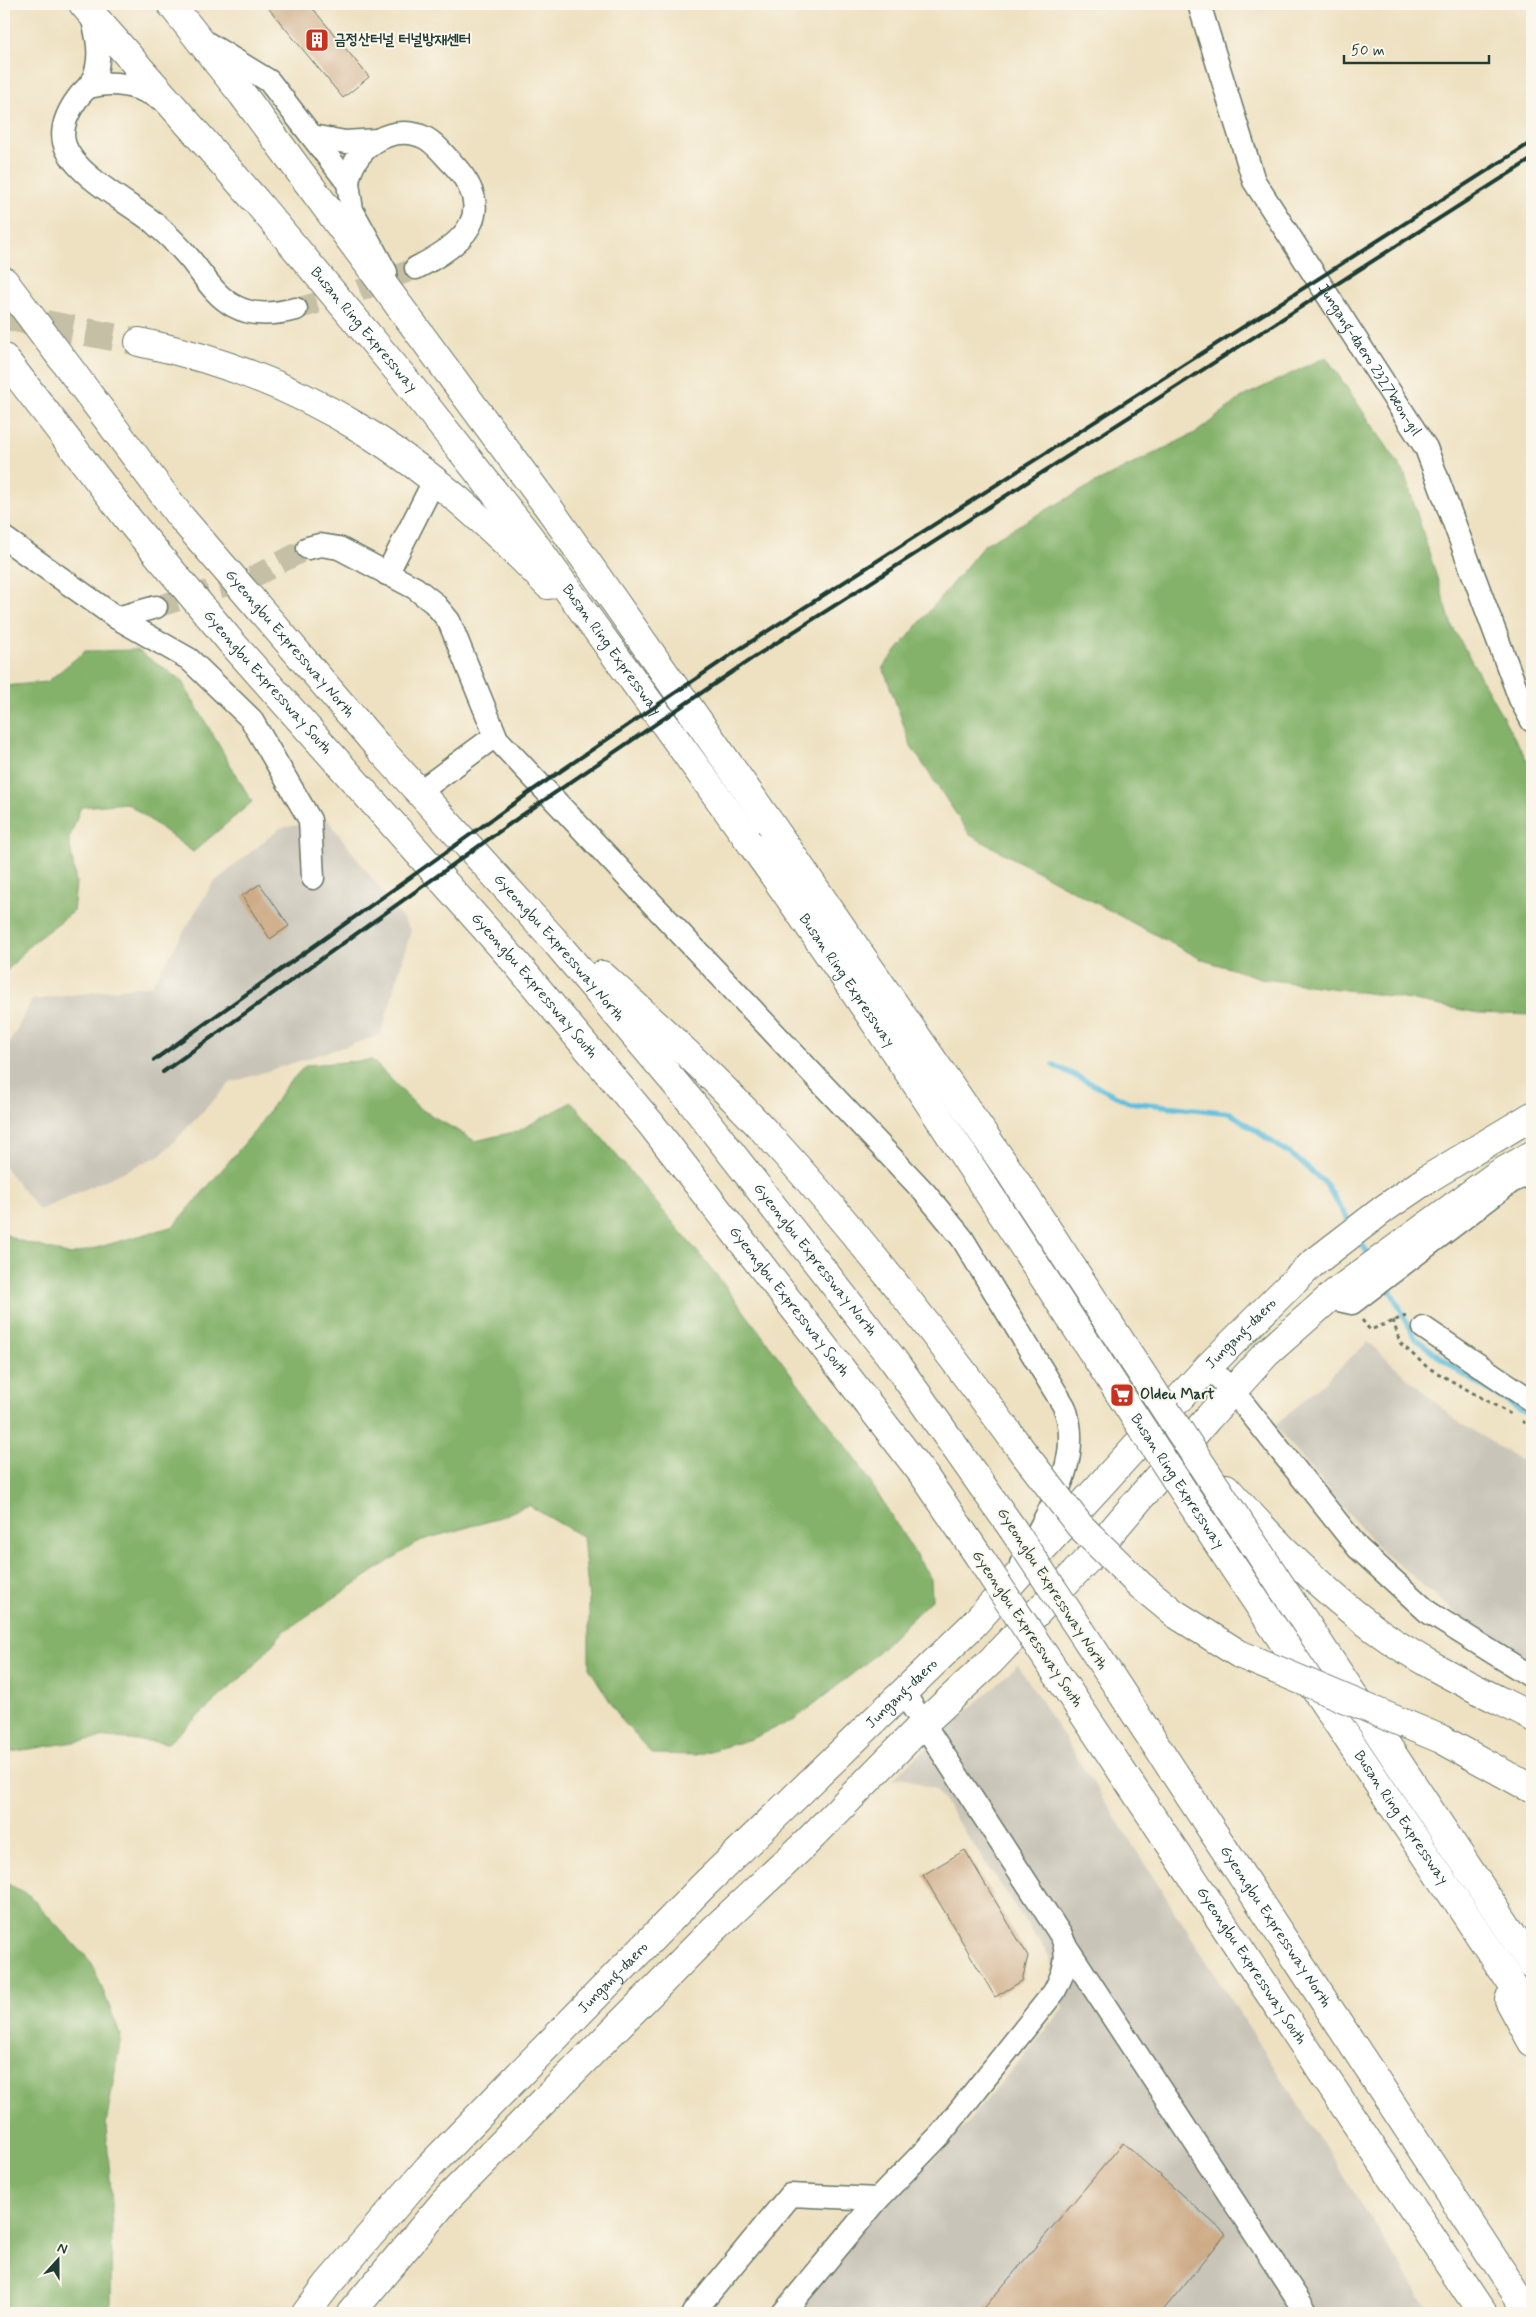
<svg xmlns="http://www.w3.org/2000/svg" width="1536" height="2317" viewBox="0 0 1536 2317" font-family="Mynerve,'Poor Story',sans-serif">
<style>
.industrial{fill:#c9c4b8}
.forest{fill:#84b26b;stroke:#527850}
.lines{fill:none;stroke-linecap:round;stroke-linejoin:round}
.stream{stroke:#5fbddd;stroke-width:5.5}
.building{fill:#ceac87}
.minor-tunnel{stroke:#c5c0a5;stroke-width:22;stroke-dasharray:22 11;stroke-linecap:butt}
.highway-tunnel{stroke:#c5c0a5;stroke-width:28;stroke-dasharray:28 14;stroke-linecap:butt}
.minor-casing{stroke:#677665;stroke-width:25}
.major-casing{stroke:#677665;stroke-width:30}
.highway-casing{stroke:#677665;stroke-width:30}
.path{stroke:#677665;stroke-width:3;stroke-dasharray:4 4;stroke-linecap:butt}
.minor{stroke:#fff;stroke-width:22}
.major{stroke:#fff;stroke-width:28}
.highway{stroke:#fff;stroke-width:28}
.rail{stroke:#1f3d34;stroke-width:4}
.highway-bridge-casing{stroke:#677665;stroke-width:30;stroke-linecap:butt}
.highway-bridge{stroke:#fff;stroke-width:28}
.labels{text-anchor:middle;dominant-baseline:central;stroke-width:4;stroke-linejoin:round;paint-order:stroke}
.poi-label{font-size:15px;font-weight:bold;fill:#1f3d34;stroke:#fbf7ec;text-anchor:start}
.street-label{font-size:15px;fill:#1f3d34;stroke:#fbf7ec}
</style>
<rect width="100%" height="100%" fill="#fbf7ec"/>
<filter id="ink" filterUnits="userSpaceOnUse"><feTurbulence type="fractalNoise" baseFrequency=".02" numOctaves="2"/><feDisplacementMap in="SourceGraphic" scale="10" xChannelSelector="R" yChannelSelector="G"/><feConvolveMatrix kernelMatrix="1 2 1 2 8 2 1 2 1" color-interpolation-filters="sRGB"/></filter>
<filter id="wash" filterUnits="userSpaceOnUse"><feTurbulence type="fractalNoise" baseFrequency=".0096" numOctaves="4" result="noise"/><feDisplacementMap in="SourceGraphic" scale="20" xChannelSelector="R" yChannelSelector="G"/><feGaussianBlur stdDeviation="1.12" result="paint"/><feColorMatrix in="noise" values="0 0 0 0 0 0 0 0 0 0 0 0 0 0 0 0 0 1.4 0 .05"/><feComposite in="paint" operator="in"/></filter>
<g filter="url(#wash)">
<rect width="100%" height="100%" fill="#eee1c1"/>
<!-- industrial -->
<path class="industrial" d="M328,820L411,930L381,1035L230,1083L161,1155L39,1210L4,1166V1054L32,1000L152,985L212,884L280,828Z
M1368,1342L1454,1419L1532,1467V1664L1485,1637L1375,1545L1275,1426Z
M1018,1665L1431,2313H793L887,2200L946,2148L1063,2009L1049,1956L936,1790L901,1777L889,1782Z"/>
<!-- forest -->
<path class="forest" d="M1326,357L1404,472L1452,626L1532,769V1015L1478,1013L1382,995L1264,979L1203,960L1133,923L970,835L911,746L883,667L985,544L1095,483L1197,432L1242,397Z
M137,650L181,680L252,802L193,852L127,803L81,807L69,839L76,883L73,912L32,943L4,974V686L47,682L85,651Z
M372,1060L419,1108L475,1141L518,1131L572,1102L715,1273L857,1461L931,1579L932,1599L865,1664L795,1719L751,1739L696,1755L652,1754L621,1719L589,1668V1601L583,1537L528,1505L493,1520L419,1541L283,1632L253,1667L168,1743L106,1737L4,1753V1233L17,1240L71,1255L174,1226L255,1131L286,1086L306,1065Z
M4,1882L29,1895L92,1963L121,2036L106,2125L112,2205L111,2304L98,2313H4Z"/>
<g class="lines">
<!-- stream -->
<path class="stream" d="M1053,1065L1129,1102L1230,1113L1296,1158L1326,1184L1351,1225
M1358,1237L1370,1257
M1387,1284L1416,1339L1461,1373L1532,1417"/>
</g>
<g id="blocks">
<!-- building -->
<path class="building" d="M265,4H309L369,77L343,98Z
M260,884L289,926L270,939L242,896Z
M965,1850L1028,1956L1022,1981L995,1997L923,1875Z
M1123,2143L1226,2234L1161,2313H980Z"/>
</g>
</g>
<g filter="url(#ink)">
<use href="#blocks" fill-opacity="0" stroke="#677665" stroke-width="1"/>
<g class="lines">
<!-- minor-tunnel -->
<path class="minor-tunnel" d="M296,309L359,291L416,268
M156,607L253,577L308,548"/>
<!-- highway-tunnel -->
<path class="highway-tunnel" d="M4,316L139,342"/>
<!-- minor casing -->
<g class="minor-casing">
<g id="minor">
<path id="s1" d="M1199,4L1254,181L1426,448L1520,699L1532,721"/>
<path d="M91,13C97,34 103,58 93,79C90,86 86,89 81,94C71,106 60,125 64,142C72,174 128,202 153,222C166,233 179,246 190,259C204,276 214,295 234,306C254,317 275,314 296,309"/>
<path d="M205,42L269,81L348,183L352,210L386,272"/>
<path d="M89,87C116,79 142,87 166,102"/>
<path d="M312,136L345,142L377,140"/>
<path d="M348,183C352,150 388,124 421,136C433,140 443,154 452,163C500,213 464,244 416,268"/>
<path d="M4,538L117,618L189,659L251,719L310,820L313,878"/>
<path d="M308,548L320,545L339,548L415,588L434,603L449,621L497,739L925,1193L962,1238L1064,1406C1086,1460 1044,1517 1021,1564"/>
<path d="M387,574L434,481"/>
<path d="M117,618L156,607"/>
<path d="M419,792L495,736"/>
<path d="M1330,1298L1352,1303L1511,1182L1532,1172"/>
<path d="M1424,1328L1532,1401"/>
<path d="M1208,1367L1233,1391L1358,1548L1428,1612L1532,1677"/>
<path d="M1066,1946L1307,2313"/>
<path d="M878,2199L940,2135L1054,1992C1064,1973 1070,1957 1062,1937L903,1692"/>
<path d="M693,2313L790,2195L878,2199L783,2313"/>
</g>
</g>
<!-- major casing -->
<g class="major-casing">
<g id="major">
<path id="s2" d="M306,2313L328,2284L429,2167L704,1885L972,1626L1208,1367L1281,1294L1311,1265L1385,1208L1429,1178L1532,1116"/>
<path d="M351,2313L445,2201L712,1931L804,1845L921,1726L990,1662L1090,1557L1208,1418L1266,1354L1336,1292L1495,1176L1532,1155"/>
</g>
</g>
<!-- highway casing -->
<g class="highway-casing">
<g id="highway">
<path id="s3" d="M83,4L256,201L404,378L528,535L753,846"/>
<path d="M171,4L243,95L551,511L770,823"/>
<path id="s4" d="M4,281L179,515L380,749L553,939L692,1103L894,1361L1012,1528"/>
<path d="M139,342C309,377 430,461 548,585"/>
<path id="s5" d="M4,358L128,519L231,642L516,963L651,1124L925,1477L980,1558"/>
<path d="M602,975C659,1027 717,1079 769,1136C861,1236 944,1345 1025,1455"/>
<path d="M1226,1488C1272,1539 1320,1589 1376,1630C1424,1665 1479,1690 1532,1717"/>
<path d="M1283,1589L1532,1964"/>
<path id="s6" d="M1262,1610L1532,2014"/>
<path id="s7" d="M1081,1631L1529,2313"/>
<path id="s8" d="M1049,1662L1482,2313"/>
<path d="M1509,2000L1532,2042"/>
</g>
</g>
<!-- path -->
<path class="path" d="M1362,1320L1370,1330L1406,1316
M1393,1320L1400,1343L1427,1367L1512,1415
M1522,1421L1532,1427"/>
<!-- minor -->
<use href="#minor" class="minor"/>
<!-- major -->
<use href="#major" class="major"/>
<!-- highway -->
<use href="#highway" class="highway"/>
<!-- rail -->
<path class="rail" d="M154,1060L533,790L738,650L1532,142
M163,1072L518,818L751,659L1532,159"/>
<!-- highway-bridge casing -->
<g class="highway-bridge-casing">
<g id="highway-bridge">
<path d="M770,823L1009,1171L1283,1589"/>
<path id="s9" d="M753,846C930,1095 1092,1356 1262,1610"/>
<path d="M1025,1455L1080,1526L1140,1585L1174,1613L1239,1654L1441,1739L1532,1789"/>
<path d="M1012,1528L1081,1631"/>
<path d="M980,1558L1049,1662"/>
</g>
</g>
<!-- highway-bridge -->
<use href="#highway-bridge" class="highway-bridge"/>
</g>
</g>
<!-- icons -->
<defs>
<g id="building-square" transform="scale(1.25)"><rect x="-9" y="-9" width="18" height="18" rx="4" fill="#c8321e" stroke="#fbf7ec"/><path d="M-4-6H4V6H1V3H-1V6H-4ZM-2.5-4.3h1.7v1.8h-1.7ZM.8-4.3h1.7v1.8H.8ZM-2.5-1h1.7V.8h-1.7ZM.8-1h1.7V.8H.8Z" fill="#fff"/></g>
<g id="supermarket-square" transform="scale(1.25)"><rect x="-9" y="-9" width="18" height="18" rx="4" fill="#c8321e" stroke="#fbf7ec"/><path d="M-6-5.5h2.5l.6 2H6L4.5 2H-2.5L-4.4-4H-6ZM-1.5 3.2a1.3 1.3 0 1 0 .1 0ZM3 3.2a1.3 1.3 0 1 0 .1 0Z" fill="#fff"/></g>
</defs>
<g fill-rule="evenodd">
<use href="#building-square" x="317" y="40"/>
<use href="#supermarket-square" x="1122" y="1395"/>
</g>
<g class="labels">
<!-- poi labels -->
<g class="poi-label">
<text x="334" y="40">금정산터널 터널방재센터</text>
<text x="1140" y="1395">Oldeu Mart</text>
</g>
<!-- street labels -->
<g class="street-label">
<text stroke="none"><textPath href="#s3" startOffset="430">Busan Ring Expressway</textPath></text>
<text stroke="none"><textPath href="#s1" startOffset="398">Jungang-daero 2327beon-gil</textPath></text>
<text stroke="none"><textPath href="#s4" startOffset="462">Gyeongbu Expressway North</textPath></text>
<text stroke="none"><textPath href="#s3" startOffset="835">Busan Ring Expressway</textPath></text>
<text stroke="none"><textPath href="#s5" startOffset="418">Gyeongbu Expressway South</textPath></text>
<text stroke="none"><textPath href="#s4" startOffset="868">Gyeongbu Expressway North</textPath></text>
<text stroke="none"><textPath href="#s9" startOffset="164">Busan Ring Expressway</textPath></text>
<text stroke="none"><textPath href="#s5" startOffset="822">Gyeongbu Expressway South</textPath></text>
<text stroke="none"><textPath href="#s4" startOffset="1272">Gyeongbu Expressway North</textPath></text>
<text stroke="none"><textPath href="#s5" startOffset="1228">Gyeongbu Expressway South</textPath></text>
<text stroke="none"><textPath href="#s2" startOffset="1355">Jungang-daero</textPath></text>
<text stroke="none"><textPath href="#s9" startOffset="764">Busan Ring Expressway</textPath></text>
<text transform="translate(1052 1589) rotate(57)">Gyeongbu Expressway North</text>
<text transform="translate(1027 1629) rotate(56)">Gyeongbu Expressway South</text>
<text stroke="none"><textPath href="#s2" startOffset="860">Jungang-daero</textPath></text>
<text stroke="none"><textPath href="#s6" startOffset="250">Busan Ring Expressway</textPath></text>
<text stroke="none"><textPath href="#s7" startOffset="354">Gyeongbu Expressway North</textPath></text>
<text stroke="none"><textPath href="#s8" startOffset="365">Gyeongbu Expressway South</textPath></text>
<text stroke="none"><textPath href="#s2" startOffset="455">Jungang-daero</textPath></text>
</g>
</g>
<!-- margin -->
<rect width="1536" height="2317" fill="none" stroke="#fbf7ec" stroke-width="20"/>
<!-- north arrow -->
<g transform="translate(58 2260) rotate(21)" stroke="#fbf7ec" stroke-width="4" paint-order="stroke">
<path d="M0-4L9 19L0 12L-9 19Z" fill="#1f3d34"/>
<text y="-8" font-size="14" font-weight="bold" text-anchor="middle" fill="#1f3d34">N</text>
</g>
<!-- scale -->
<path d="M1344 55v8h145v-8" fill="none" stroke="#1f3d34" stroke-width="2.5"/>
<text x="1351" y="55" font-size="15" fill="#1f3d34" stroke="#fbf7ec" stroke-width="4" paint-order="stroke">50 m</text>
</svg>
